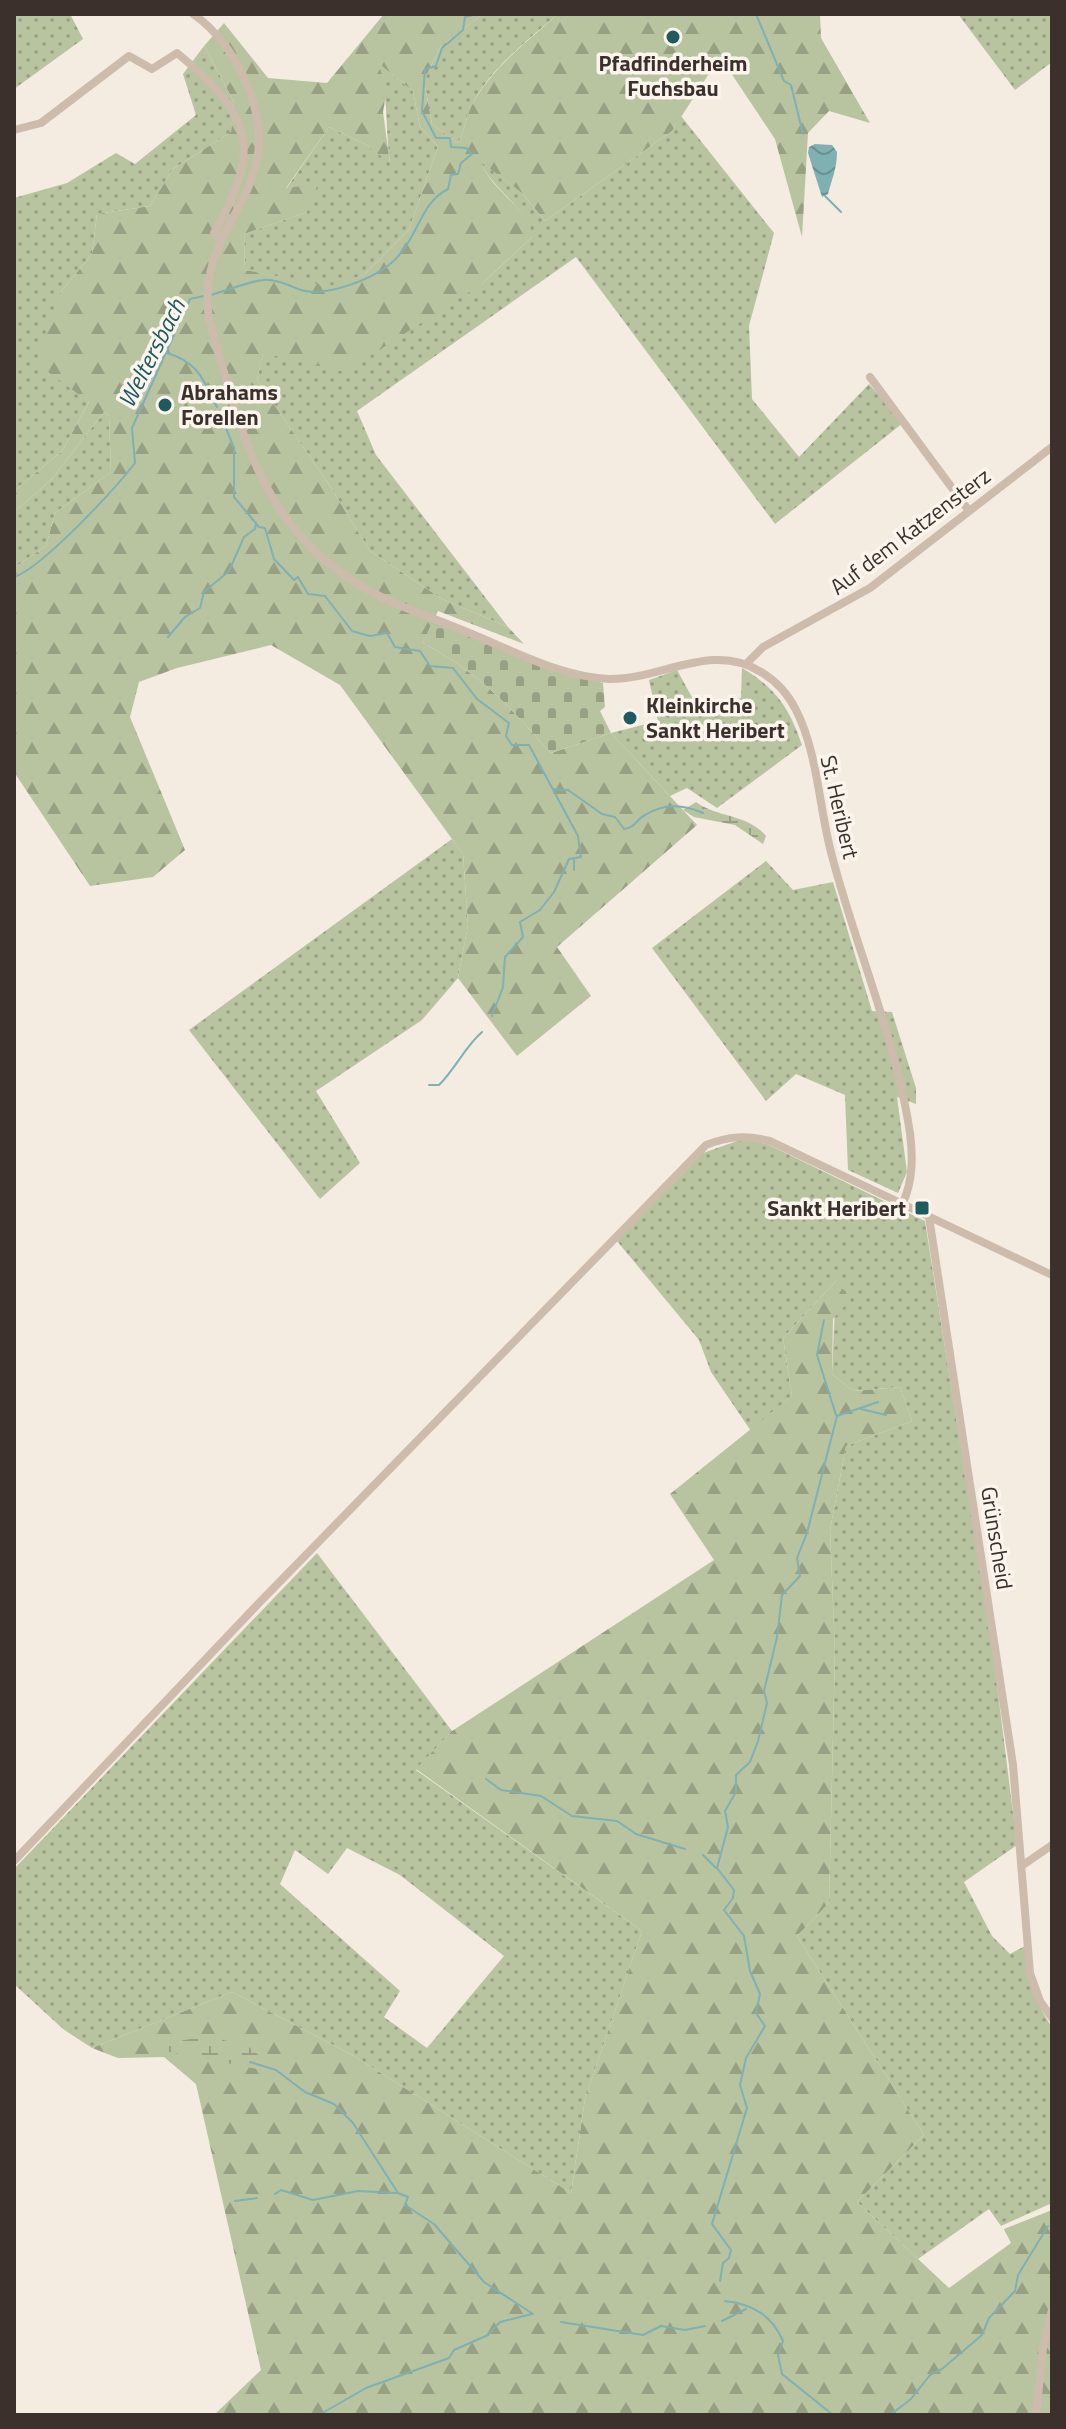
<svg xmlns="http://www.w3.org/2000/svg" width="1066" height="2429" viewBox="0 0 1066 2429" font-family="'Titillium Web',sans-serif">
<style>
.grass{fill:url(#grass-dots);fill-rule:evenodd}
.forest{fill:url(#forest-firs);fill-rule:evenodd}
.wetland{fill:url(#wetland-marsh)}
.cemetery{fill:url(#cemetery-stones)}
.water{fill:url(#water-waves)}
.lines{fill:none;stroke-linecap:round;stroke-linejoin:round}
.stream{stroke:#7fb0b2;stroke-width:2}
.minor{stroke:#cdbbac;stroke-width:8}
.poi-dot{fill:#1f5a5e;stroke:#fbf5ee;stroke-width:3}
.labels{text-anchor:middle;dominant-baseline:central;stroke-width:7;stroke-linejoin:round;paint-order:stroke}
.poi-label{font-size:22px;font-weight:bold;fill:#3b302b;stroke:#fbf5ee;text-anchor:start}
.street-label{font-size:22px;fill:#3b302b;stroke:#fbf5ee}
.water-label{font-size:24px;font-style:italic;fill:#1f5a5e;stroke:#fbf5ee}
</style>
<defs>
<pattern id="grass-dots" width="8" height="8" patternUnits="userSpaceOnUse" patternTransform="scale(2)"><rect width="8" height="8" fill="#b8c4a0"/><path d="M2 2h.1M6 6h.1" fill="none" stroke="#97a083" stroke-width="1.8" stroke-linecap="round"/></pattern>
<pattern id="forest-firs" width="22" height="20" patternUnits="userSpaceOnUse" patternTransform="scale(2)"><rect width="22" height="20" fill="#b8c4a0"/><path d="M5 1l3.5 6h-7zM16 11l3.5 6h-7z" fill="#97a083"/></pattern>
<pattern id="wetland-marsh" width="20" height="14" patternUnits="userSpaceOnUse" patternTransform="scale(2)"><rect width="20" height="14" fill="#b8c4a0"/><path d="M1 5h8M5 5V1M11 12h8M15 12V8" fill="none" stroke="#97a083"/></pattern>
<pattern id="cemetery-stones" width="16" height="16" patternUnits="userSpaceOnUse" patternTransform="scale(2)"><rect width="16" height="16" fill="#b8c4a0"/><path d="M2 7V4a2 2 0 0 1 4 0v3zM10 15v-3a2 2 0 0 1 4 0v3z" fill="#97a083"/></pattern>
<pattern id="water-waves" width="16" height="10" patternUnits="userSpaceOnUse" patternTransform="scale(2)"><rect width="16" height="10" fill="#7fb0b2"/><path d="M0 5q4-4 8 0t8 0" fill="none" stroke="#699091"/></pattern>
</defs>
<rect width="100%" height="100%" fill="#f4ebe1"/>
<!-- grass -->
<path class="grass" d="M14,14H70L83,39L14,89Z
M483,14H558C527,41 489,69 471,107C465,119 465,131 458,143L432,124L424,80L441,46Z
M958,14H1052V62L1015,90Z
M204,46L234,102L231,132L173,169L150,206L97,214L92,254L59,294L89,402L62,451L14,491V198L67,183L116,153L135,164L196,115L183,74Z
M377,62L413,91L420,127L438,146L409,230L364,275L329,287L245,270L244,234L307,212L286,189L329,127L365,144L390,162C385,127 389,93 377,62Z
M681,116L774,233L749,326L752,399L799,457L869,384L903,423L775,524L576,257L357,411L376,455L508,627L442,599L370,551L326,480L257,380L263,352L483,283L532,237C527,206 492,190 480,161L522,193L545,221L672,131Z
M104,412L109,416L111,472L55,513L46,546L14,568V512L51,480Z
M742,668C776,688 790,709 802,745L717,808L687,788L670,796L611,733L658,721L649,680L677,670L699,710L741,698Z
M452,839L463,854L468,925L458,978L422,1020L316,1091L360,1163L320,1199L189,1030Z
M766,861L793,890L833,882L872,1011L892,1012L916,1088V1104L897,1097L907,1172L898,1193L848,1170L845,1095L796,1074L766,1101L652,948Z
M743,1139L767,1144L925,1221L992,1645L1017,1845L964,1882L992,1936L1010,1954L1025,1946C1027,1979 1034,2000 1052,2027V2203L1001,2226L989,2209L918,2259L857,2202L924,2135L797,1936L829,1903L835,1652L830,1530L846,1446L912,1421L900,1387L853,1391L832,1374L836,1281L783,1338L792,1396L751,1431L711,1372L699,1340L617,1241L703,1153Z
M317,1553L452,1731L416,1770L642,1931L585,2099L571,2193L354,2056L232,1992L92,2048L63,2029L14,1984V1869ZM347,1848L400,1875L504,1956L427,2048L384,2017L400,1991L280,1884L295,1850L328,1874Z"/>
<!-- forest -->
<path class="forest" d="M384,14H483L441,46L424,80L432,124L458,143C465,131 465,119 471,107C490,69 527,42 558,14H820L821,38L870,123L829,111L808,133L802,237L775,139L731,73L712,69L672,131L545,221L522,193L481,162C492,192 526,205 533,236L483,283L345,372L263,353L257,380L326,480L370,551L442,599L508,627L524,644L438,611L423,643C481,674 508,705 551,753L611,733L697,825L557,947L591,996L517,1056L458,978L468,925L463,854L340,685L271,645L177,668L139,682L130,717L185,850L153,877L90,886L14,772V568L46,546L55,513L111,472L109,416L104,412L51,480L14,512V491L62,451L89,402L36,363L59,294L92,254L97,214L150,206L173,169L231,132L234,102L204,46L224,23L268,78L327,83ZM378,63L413,91L420,127L438,146L409,230L364,275L329,286L245,270L244,234L307,212L318,184L286,188L329,127L365,144L390,163L383,112L387,89Z
M836,1281L851,1299L833,1319L832,1374L853,1391L900,1387L912,1421L846,1446L830,1530L835,1652L829,1903L797,1936L924,2135L857,2202L949,2288L1011,2243L1004,2229L1052,2210V2302L1045,2328L1052,2330V2415H214L261,2370L196,2084L164,2057L118,2058L92,2048L232,1992L354,2056L571,2193L585,2099L642,1931L416,1769L452,1731L714,1560L670,1494L792,1396L783,1338Z"/>
<!-- wetland -->
<path class="wetland" d="M696,802C718,818 748,814 766,836L763,844L735,825L694,817L683,810Z
M209,2036L249,2047L263,2059L257,2069L169,2052L160,2044Z"/>
<!-- cemetery -->
<path class="cemetery" d="M433,621L556,671L603,683L605,707L600,711L611,733L551,753C508,705 481,674 423,643Z"/>
<!-- water -->
<path class="water" d="M815,144L832,145L837,152C837,168 832,179 828,194L822,197L808,153L809,147Z"/>
<g class="lines">
<!-- stream -->
<path class="stream" d="M756,14L784,81L791,85L803,134
M825,196L841,212
M210,295C223,292 253,280 263,280C273,279 289,285 298,289C322,299 370,280 389,265C419,241 418,204 448,189L451,175L458,174L461,163L472,154L466,148L451,147L450,138H436L422,111L425,69L436,66L442,48L463,30L465,17L477,14
M167,353C198,362 204,380 217,407
M219,411L234,448V497L259,527L265,528L274,559L294,580L298,577L308,594L325,596L352,631L370,636L387,633L395,647L420,651L430,666L453,668L477,699L509,723L506,736L512,745H529L578,836L581,857L569,859L554,892L540,910L520,922L523,937L505,957L503,987L492,1016
M14,577C42,568 115,489 135,463L132,428L190,299L204,296
M168,637L185,617L200,608L204,592L229,571L244,537L255,529L256,523
M553,789L568,790L602,814L615,817L624,829C637,827 635,820 645,815C664,803 683,804 703,813
M574,870V860
M429,1085H439C456,1068 464,1048 482,1032
M824,1320L817,1355L836,1415
M861,1409L886,1415
M486,1779L501,1790L541,1796L572,1816L617,1821L636,1834L685,1849
M703,1855L716,1868
M250,2062L276,2070L305,2092L334,2104L353,2123L398,2193L408,2197L405,2205L434,2224L484,2282L533,2314
M275,2194L281,2190L313,2200L358,2191L396,2193
M235,2201L257,2198
M720,2281L723,2263L729,2258L731,2250L712,2224L747,2108L740,2085L746,2058L765,2026L756,2013L760,1994L750,1971L744,1936L724,1910L733,1898L734,1890L717,1868L728,1827L725,1811L736,1792V1775L750,1762L758,1741L767,1703L764,1691L777,1637L782,1595L800,1576L797,1558L807,1533L837,1416L878,1402
M725,2301C752,2304 772,2315 783,2341L778,2355L782,2374L833,2415
M722,2321L746,2309
M561,2322L643,2335L661,2326L685,2330L705,2326
M319,2415L366,2388L449,2358L454,2350L488,2335L500,2322L532,2314
M890,2415L911,2399L930,2375L942,2369L982,2335L989,2318L1015,2291L1018,2275L1048,2226"/>
<!-- minor -->
<path class="minor" d="M193,14C218,31 237,59 248,87C291,195 194,220 209,320C241,429 259,528 365,588C396,607 433,617 467,632C512,650 560,677 609,679C661,680 712,641 761,672C776,681 788,694 796,710C818,753 819,809 832,856C856,948 896,1039 910,1133C913,1157 913,1180 903,1203
M14,130L41,123L129,56L152,69L177,53C252,115 263,147 214,233L220,238
M870,377L969,511
M746,664L763,647L870,588L1052,447
M929,1217L1013,1765L1030,1973L1040,2001L1052,2018
M14,1861L259,1603L706,1145C729,1136 746,1135 770,1141L1052,1275
M1023,1865L1052,1845
M1036,2415L1043,2348L1052,2310"/>
</g>
<!-- markers -->
<g class="poi-dot">
<circle cx="673" cy="37" r="8"/>
<circle cx="165" cy="405" r="8"/>
<circle cx="630" cy="718" r="8"/>
<rect x="914" y="1200" width="16" height="16" rx="4"/>
</g>
<g class="labels">
<!-- poi labels -->
<g class="poi-label">
<text x="673" y="63" text-anchor="middle">Pfadfinderheim<tspan x="673" dy="25">Fuchsbau</tspan></text>
<text x="181" y="392">Abrahams<tspan x="181" dy="25">Forellen</tspan></text>
<text x="646" y="705">Kleinkirche<tspan x="646" dy="25">Sankt Heribert</tspan></text>
<text x="906" y="1208" text-anchor="end">Sankt Heribert</text>
</g>
<!-- street labels -->
<g class="street-label">
<text transform="translate(910 531) rotate(-37)">Auf dem Katzensterz</text>
<text transform="translate(840 807) rotate(77)">St. Heribert</text>
<text transform="translate(997 1538) rotate(81)">Grünscheid</text>
</g>
<!-- water labels -->
<g class="water-label">
<text transform="translate(151 353) rotate(-63)">Weltersbach</text>
</g>
</g>
<!-- border -->
<rect width="1066" height="2429" fill="none" stroke="#3b302b" stroke-width="32"/>
</svg>
